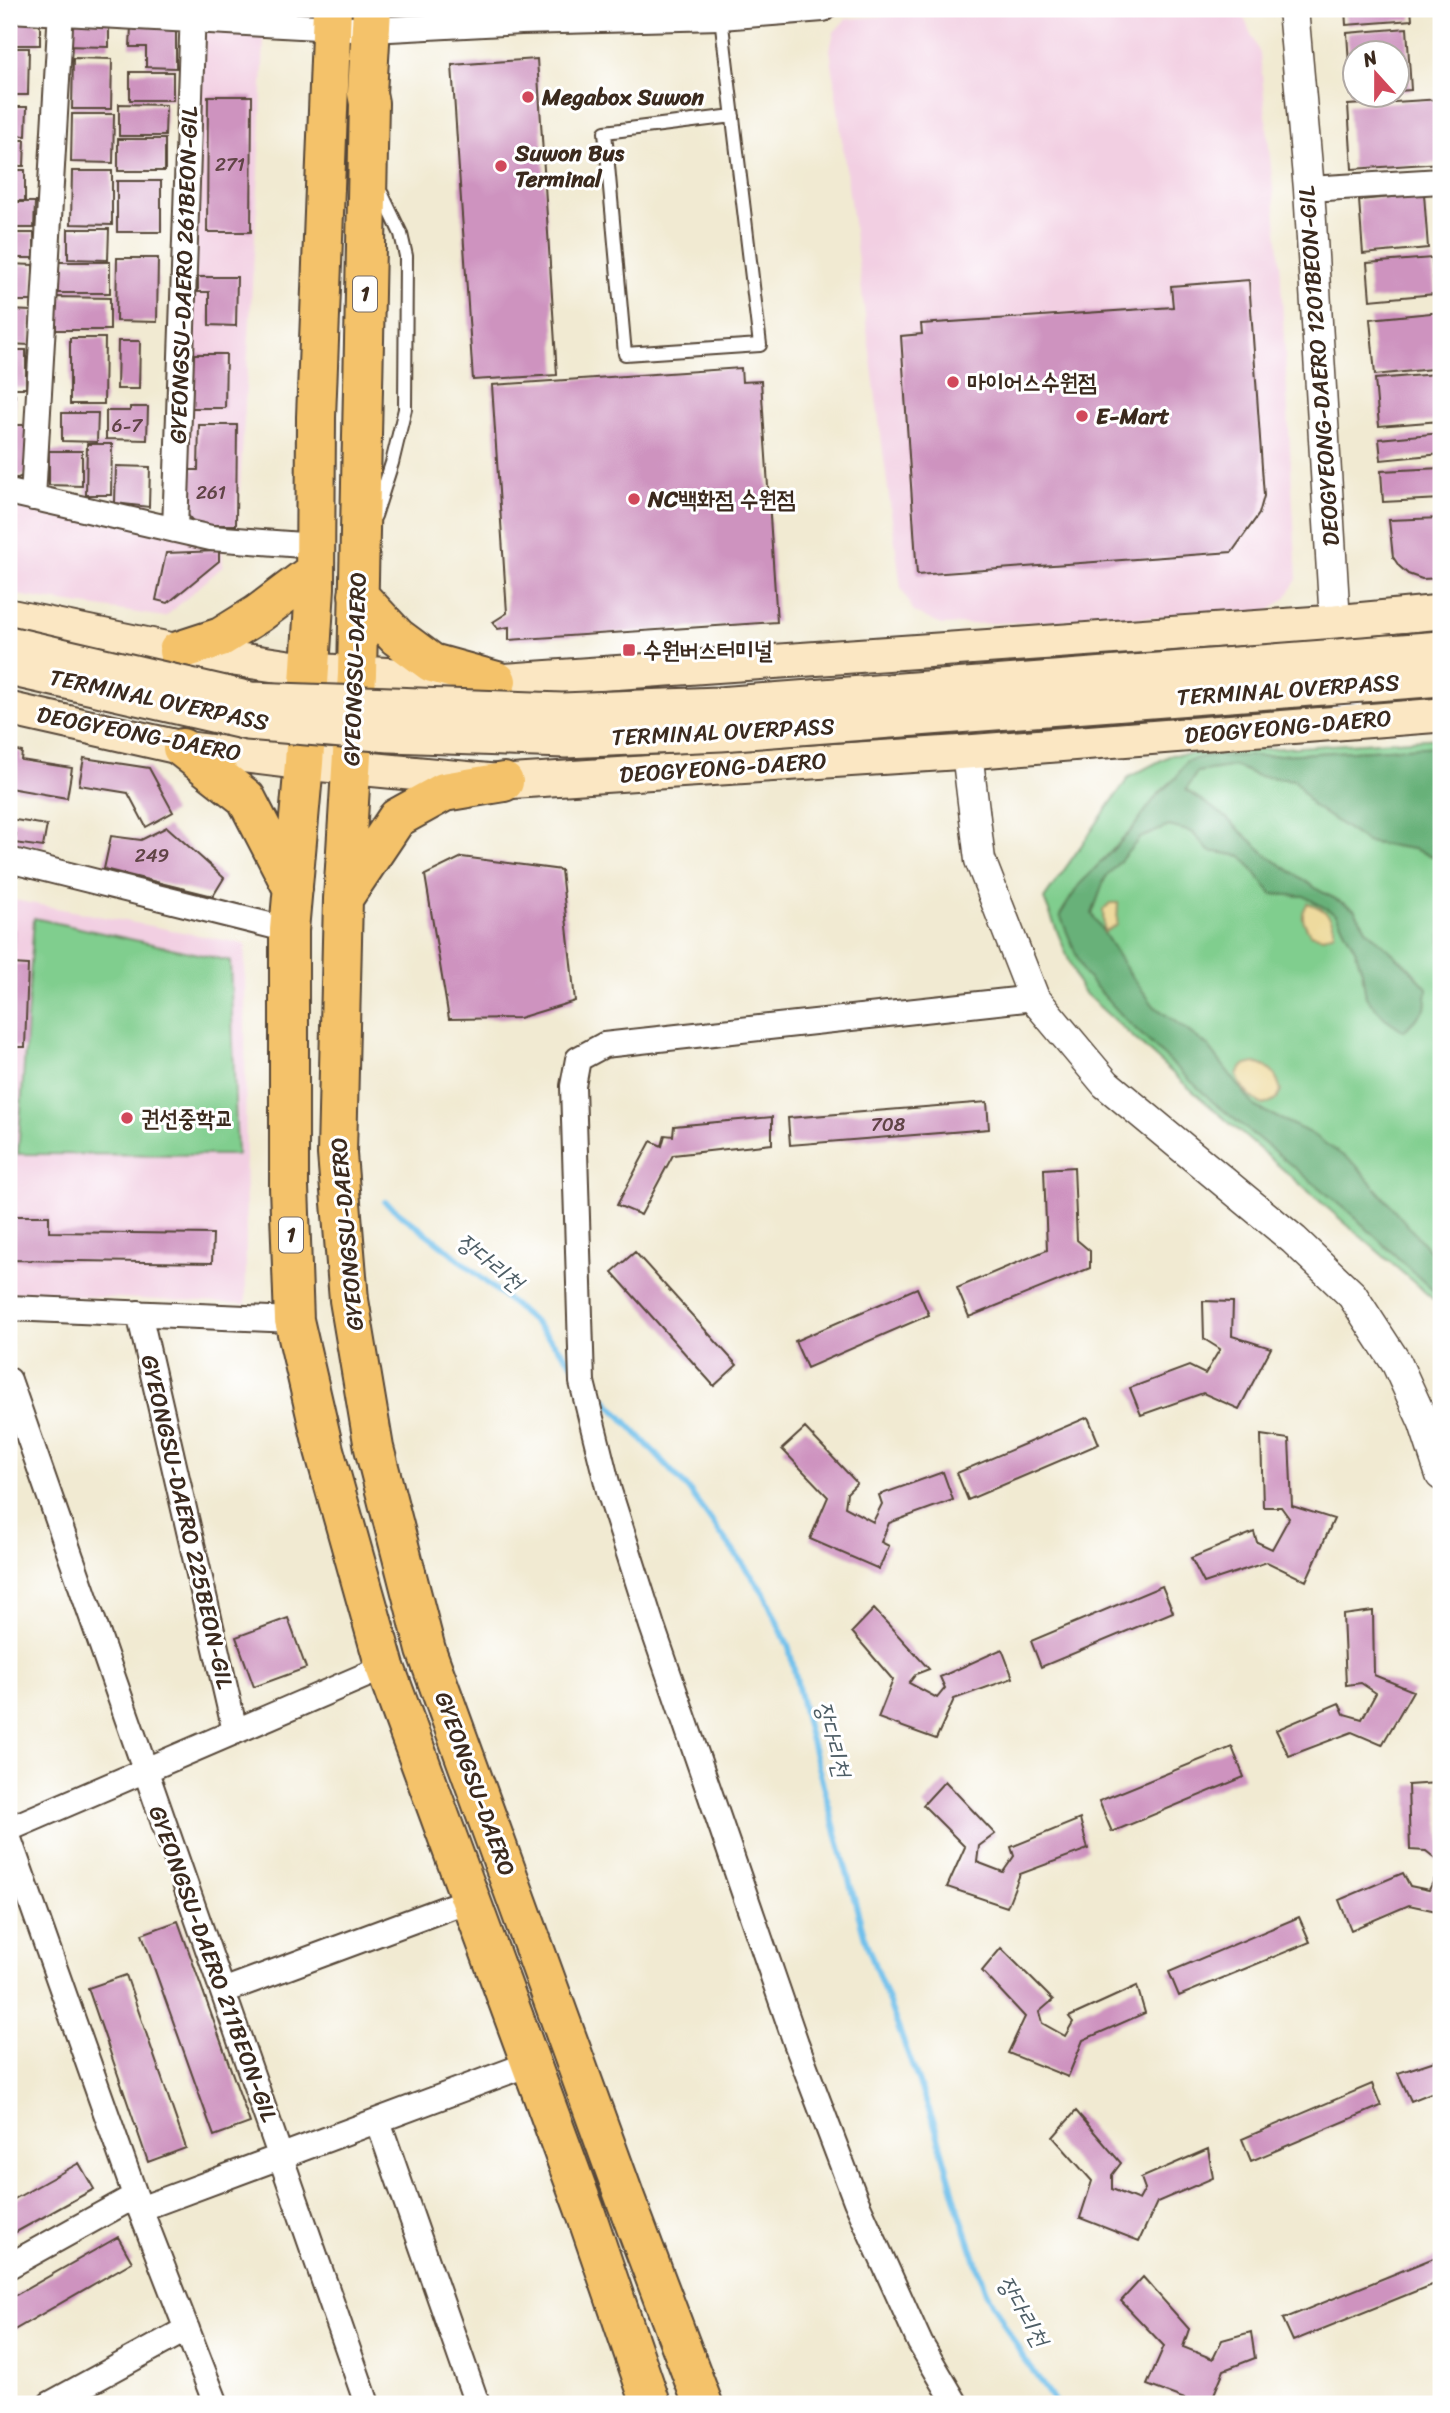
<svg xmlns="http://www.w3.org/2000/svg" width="1450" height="2413" viewBox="0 0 1450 2413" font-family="Sriracha,'Poor Story',sans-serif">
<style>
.built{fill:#f2cfe2}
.green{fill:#80ce8e;stroke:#5e7c56;stroke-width:2}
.forest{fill:#68b179;stroke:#526e4c;stroke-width:2}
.sand{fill:#eeda9e;stroke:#94825e;stroke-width:2}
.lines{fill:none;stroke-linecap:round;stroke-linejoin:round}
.stream{stroke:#70c0eb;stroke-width:6}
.building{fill:#ce93bf}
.service-casing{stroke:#564739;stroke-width:16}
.minor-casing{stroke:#564739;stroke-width:28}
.tertiary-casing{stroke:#564739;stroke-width:33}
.secondary-casing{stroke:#564739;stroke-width:37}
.primary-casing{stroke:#564739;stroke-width:42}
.service{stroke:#fff;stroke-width:12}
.minor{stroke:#fff;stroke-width:24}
.tertiary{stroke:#fff;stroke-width:30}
.secondary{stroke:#fbe7c3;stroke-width:33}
.primary{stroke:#f4c26a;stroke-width:38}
.secondary-bridge-casing{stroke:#564739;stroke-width:37;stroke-linecap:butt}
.secondary-bridge{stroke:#fbe7c3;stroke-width:33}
.poi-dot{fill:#d1495b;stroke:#fff;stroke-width:2.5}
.labels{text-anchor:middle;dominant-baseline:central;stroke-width:6;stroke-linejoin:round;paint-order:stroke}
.number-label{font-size:19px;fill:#604446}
.shield{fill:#fff;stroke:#766a62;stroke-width:2}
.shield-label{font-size:21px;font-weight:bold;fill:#3b2a1e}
.poi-label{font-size:23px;font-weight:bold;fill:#3b2a1e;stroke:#fff;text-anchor:start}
.street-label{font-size:23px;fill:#3b2a1e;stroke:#fff}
.water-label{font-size:24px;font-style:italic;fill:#4e5e66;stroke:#fff}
</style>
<rect width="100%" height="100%" fill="#fff"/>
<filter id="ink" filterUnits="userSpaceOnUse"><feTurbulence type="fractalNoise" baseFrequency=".0143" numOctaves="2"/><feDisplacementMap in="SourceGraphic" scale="14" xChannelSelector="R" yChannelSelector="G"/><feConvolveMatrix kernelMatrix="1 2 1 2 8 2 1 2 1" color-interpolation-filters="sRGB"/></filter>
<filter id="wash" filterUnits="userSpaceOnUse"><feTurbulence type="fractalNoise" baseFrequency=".00686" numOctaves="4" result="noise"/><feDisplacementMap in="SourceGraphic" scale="28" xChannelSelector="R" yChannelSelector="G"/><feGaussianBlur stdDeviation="1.57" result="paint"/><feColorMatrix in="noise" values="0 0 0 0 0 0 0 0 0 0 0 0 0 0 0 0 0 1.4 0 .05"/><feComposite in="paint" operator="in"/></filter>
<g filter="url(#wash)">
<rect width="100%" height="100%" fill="#f1ead2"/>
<!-- built -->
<path class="built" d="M196,9H265L259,171L237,536L179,525Z
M982,9H1237L1245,20L1260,54L1280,261L1297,579L1286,598L1266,613L941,625L914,612L901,588L830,49L834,32L846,19Z
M9,497L222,545L223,566L165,617L9,594Z
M9,899L245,944L246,1304L9,1293Z"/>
<!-- green -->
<path class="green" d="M1441,738V746L1262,756H1207L1187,761L1176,778L1158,794L1130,832L1079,885L1060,915L1212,1101L1348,1211L1441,1298V1306L1189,1088L1081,990L1044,899L1129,777L1171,755Z
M1235,766L1258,776L1295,780L1312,805L1367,842L1413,849L1441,859V1033L1436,1036L1439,1060L1441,1061V1263L1408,1227L1310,1133L1255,1107L1208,1046L1154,1006L1127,970L1092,914L1105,878L1139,838L1169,826L1192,832L1209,851L1242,856L1272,894L1304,896L1336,914L1355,949L1362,971L1366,997L1404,1031L1425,1009L1427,988L1410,969L1367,930L1354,909L1320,891L1268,856L1223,815L1186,790L1197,772Z
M34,918L230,961L237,1155L18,1154Z"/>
<!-- forest -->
<path class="forest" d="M1441,746V859L1413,849L1367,842L1312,805L1295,780L1258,776L1235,766L1197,772L1186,790L1223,815L1268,856L1320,891L1354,909L1367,930L1410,969L1427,988L1425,1009L1404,1031L1385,1018L1366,997L1362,971L1355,949L1336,914L1304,896L1272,894L1242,856L1209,851L1192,832L1169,826L1140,838L1105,878L1092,914L1127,970L1154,1006L1208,1046L1255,1107L1310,1133L1355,1164L1441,1264V1298L1348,1211L1212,1101L1127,1021L1084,974L1060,915L1079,885L1130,832L1158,794L1176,778L1186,761L1207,756H1262Z"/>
<!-- sand -->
<path class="sand" d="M1110,903H1118L1117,925L1104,932L1103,910Z
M1308,903C1323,908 1335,916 1334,933L1323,937L1310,934C1303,922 1299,915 1308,903Z
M1255,1063C1271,1067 1277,1075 1281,1091L1277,1099L1264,1105C1251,1100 1241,1088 1237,1075L1243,1066Z"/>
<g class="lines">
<!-- stream -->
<path class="stream" d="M385,1202L448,1250L534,1322L574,1365
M593,1386L688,1489L764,1593L789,1648L808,1730L866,1942L934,2123L959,2211L986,2292L1021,2354L1056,2404"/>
</g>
<g id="blocks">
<!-- building -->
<path class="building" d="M1345,9H1411L1412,20L1346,25Z
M9,19H30L40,26V45H9Z
M70,20L109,21V47L62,46Z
M165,22L176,33V68L146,67V47H130L131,26Z
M1407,28L1411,90L1398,91V52H1356V95H1351L1347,33Z
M9,48H29L28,95H9Z
M73,58L112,59L111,109H72Z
M537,59L557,375L473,380L452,65Z
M130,72H173V100H130Z
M208,96H252L251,232H207Z
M1441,99V163L1352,169L1348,105Z
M119,104L166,105L165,136H119Z
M9,107H27L26,136L9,135Z
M72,114H114L113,163L71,162Z
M118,139H165V171H118Z
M9,140H25L24,166H9Z
M9,170H25V201H9Z
M72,171H112V225L71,224Z
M117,181H161V232H117Z
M1424,194L1428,248L1363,254L1359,200Z
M9,202H35L34,228H9Z
M68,229H109L108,260L68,259Z
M9,233H34V258H9Z
M117,258H158L157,322L116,321Z
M1432,258L1435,294L1370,300L1367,263Z
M55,262H110V293H54Z
M9,264L33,265V301H9Z
M198,277H237L236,326L209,325V292H198Z
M1249,280L1264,496L1259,514L1232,552L917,575L901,336L922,334L921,324L1173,307L1171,286Z
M56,297L110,298V330H56Z
M9,310L31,311L30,345L9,344Z
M1441,312V368L1375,375L1370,319Z
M70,338H105L104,404H70Z
M118,341H140L139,389H117Z
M9,350H26V388H9Z
M193,354H226L225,408H192Z
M741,368L742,382L761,381L777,622L509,640V627L498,629L493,622L507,613L492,385Z
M1436,374L1440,421L1379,426L1375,379Z
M9,395H15V417H9Z
M130,407H148L147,440L106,439V411H130Z
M62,413H98L97,442L62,441Z
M9,425H30L29,473L18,478H9Z
M199,425H237L236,525H196L186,513L187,470H198Z
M1441,433V454L1381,460L1379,439Z
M87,444H112L111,495H86Z
M49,451H82V486L49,485Z
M116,466L150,467L149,507L115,503Z
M1441,468V499L1383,502L1381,471Z
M1441,518V578L1422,579L1408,574L1399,566L1393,557L1389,520Z
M219,551V561L168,603L156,600L166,553Z
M9,749L22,752L21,760L72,768L67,798L9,788Z
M84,758L149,768L173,812L146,827L128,793L79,785Z
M9,819L47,825L43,847L14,843L16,834L9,833Z
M167,827L224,878L213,896L104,869L111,836L141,840Z
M462,857L561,870L575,1001L519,1018L449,1019L425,875Z
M9,929H15L13,964L28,965L25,1047H9Z
M987,1102L989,1129L790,1145L788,1118Z
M772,1117V1144L673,1155L641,1215L617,1205L651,1141L662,1146L665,1135L673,1136L674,1126Z
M1074,1167L1077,1240L1090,1251V1268L969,1317L957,1288L1047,1250L1044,1169Z
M9,1216H49V1232L213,1234L212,1263L9,1260Z
M635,1252L737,1365L714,1386L612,1272Z
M917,1288L929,1315L807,1368L795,1341Z
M1203,1301L1233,1302L1232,1336L1271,1348L1239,1409L1203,1393L1141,1415L1130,1388L1189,1366L1205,1374L1220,1349L1204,1339Z
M1088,1417L1099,1444L968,1500L957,1473Z
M805,1428L857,1483L847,1493L845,1507L873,1522L882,1504L879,1495L943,1472L953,1500L889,1523L881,1542L889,1546L879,1569L810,1539L828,1497L782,1449Z
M1261,1435L1289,1439L1292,1506L1334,1519L1306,1581L1267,1562L1204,1583L1191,1558L1254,1532L1257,1542L1272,1549L1289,1518L1281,1507H1263Z
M1162,1586L1173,1612L1041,1667L1031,1641Z
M874,1609L929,1669L916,1674L909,1683L937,1698L945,1688L940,1677L1002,1649L1013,1678L954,1699L936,1739L878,1718L893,1680L852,1632Z
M1373,1611L1374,1675L1413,1691L1382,1745L1352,1732L1289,1756L1276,1730L1339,1703L1344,1714L1362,1719L1376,1693L1361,1683L1346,1685L1343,1615Z
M288,1618L306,1668L254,1687L236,1637Z
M1232,1747L1244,1777L1112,1832L1099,1801Z
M945,1781L995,1834L979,1846L977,1862L1003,1872L1014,1856L1011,1847L1080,1819L1088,1849L1020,1874L1007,1907L947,1887L965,1847L923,1805Z
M1437,1783L1441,1846V1863L1426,1851L1410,1850L1408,1785Z
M1441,1866V1912L1409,1905L1351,1930L1339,1900L1403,1873L1410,1886L1429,1890Z
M1299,1917L1310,1942L1179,1996L1169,1972Z
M178,1921L250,2123L214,2136L142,1934Z
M1001,1948L1053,2000L1039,2012L1042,2023L1065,2036L1073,2022L1069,2017L1137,1986L1145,2013L1083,2040L1068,2077L1008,2053L1025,2017L982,1971Z
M126,1975L186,2148L148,2162L88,1988Z
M1441,2059V2089L1411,2101L1398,2073Z
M1372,2084L1381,2106L1251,2161L1242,2139Z
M1076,2111L1121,2163L1112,2175V2189L1139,2200L1145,2189L1141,2178L1208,2149L1213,2178L1157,2202L1139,2241L1080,2218L1092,2181L1053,2137Z
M79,2163L94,2189L9,2236V2202Z
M118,2237L132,2262L9,2333V2299Z
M1441,2255V2281L1293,2341L1283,2319Z
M1143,2277L1189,2329L1183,2347L1213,2359L1222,2340L1251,2332L1255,2358L1224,2370L1210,2404H1198L1147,2385L1164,2346L1121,2301Z"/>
</g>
</g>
<g filter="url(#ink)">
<use href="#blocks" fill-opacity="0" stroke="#564739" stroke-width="2"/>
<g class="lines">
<!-- service casing -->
<g class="service-casing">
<path id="service" d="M721,17L760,345L625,354L605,132L733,116
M375,516L392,463L405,409L406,256L401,234L382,194"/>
</g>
<!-- minor casing -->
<g class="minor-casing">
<path id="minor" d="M9,10L371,30L521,22L721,17L823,9
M1309,189L1441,181
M9,492L211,538L315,546
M33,498L61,9
M175,530L193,9
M9,860L289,930
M9,1308L294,1320
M139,1313L235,1731
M9,1380C127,1722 250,2062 367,2404
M9,1829L385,1667
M9,1839L140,2209L216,2404
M223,1991L471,1899
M378,2121L477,2404
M140,2209L529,2064
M9,2266L135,2196
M50,2404L187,2329
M956,2404L920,2343L856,2201L796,2043L652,1626L609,1491L582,1382L573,1086L578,1059L604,1045L1034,998"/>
</g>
<!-- tertiary casing -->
<g class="tertiary-casing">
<path id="tertiary" d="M1293,9L1309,189L1335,622L1349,723
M967,752L980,860L1034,998L1106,1084L1294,1240L1352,1295L1397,1364L1424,1423L1441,1475"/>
</g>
<!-- secondary casing -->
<g class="secondary-casing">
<path id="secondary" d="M9,616L178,651L310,670L497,681L1335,622L1441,612
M9,709L182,748L304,763L504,782L967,752L1441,715"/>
</g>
<!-- primary casing -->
<g class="primary-casing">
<path id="primary" d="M332,9L316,417L315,588L304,763L289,930V1187L294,1320L324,1450L385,1667L584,2208L651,2404
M372,9L367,93L369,103L357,674L343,899L337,1154L349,1300L374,1448L426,1650L625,2198L703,2404
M358,595L397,637L432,663L497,681
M178,651L221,637L258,614L315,571
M182,748L246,798L293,889
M346,894L397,818L444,792L504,782"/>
</g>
<!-- service -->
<use href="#service" class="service"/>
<!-- minor -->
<use href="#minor" class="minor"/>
<!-- tertiary -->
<use href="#tertiary" class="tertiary"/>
<!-- secondary -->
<use href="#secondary" class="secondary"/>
<!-- primary -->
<use href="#primary" class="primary"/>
<!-- secondary-bridge casing -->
<g class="secondary-bridge-casing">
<path id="secondary-bridge" d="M9,643L251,699L562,710L719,704L1441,648
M9,669L247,723L390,735L565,741L721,734L1441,679"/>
</g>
<!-- secondary-bridge -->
<use href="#secondary-bridge" class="secondary-bridge"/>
</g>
</g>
<!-- markers -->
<g class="poi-dot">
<circle cx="528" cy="97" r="7"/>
<circle cx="501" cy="166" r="7"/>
<circle cx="953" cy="382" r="7"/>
<circle cx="1082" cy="416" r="7"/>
<circle cx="634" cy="499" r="7"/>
<rect x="622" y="643" width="14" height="14" rx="3.5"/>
<circle cx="127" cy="1118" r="7"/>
</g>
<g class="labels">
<!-- number labels -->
<g class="number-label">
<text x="230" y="164">271</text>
<text x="127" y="425">6-7</text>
<text x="211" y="492">261</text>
<text x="152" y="855">249</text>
<text x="888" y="1124">708</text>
</g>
<!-- shield labels -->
<g class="shield">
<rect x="353" y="276.5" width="24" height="35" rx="5"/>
<rect x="279" y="1217.5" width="24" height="35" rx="5"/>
</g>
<g class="shield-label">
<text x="365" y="294">1</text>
<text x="291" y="1235">1</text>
</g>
<!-- poi labels -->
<g class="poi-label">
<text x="542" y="97">Megabox Suwon</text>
<text x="515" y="153">Suwon Bus<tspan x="515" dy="26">Terminal</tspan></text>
<text x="967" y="382">마이어스수원점</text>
<text x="1096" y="416">E-Mart</text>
<text x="648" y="499">NC백화점 수원점</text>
<text x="643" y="650">수원버스터미널</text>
<text x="141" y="1118">권선중학교</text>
</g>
<!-- street labels -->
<g class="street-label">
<text transform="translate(184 275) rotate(-88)">GYEONGSU-DAERO 261BEON-GIL</text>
<text transform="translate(1319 366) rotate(-94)">DEOGYEONG-DAERO 1201BEON-GIL</text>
<text transform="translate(355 669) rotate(-88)">GYEONGSU-DAERO</text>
<text transform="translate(1288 690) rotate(-4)">TERMINAL OVERPASS</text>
<text transform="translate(159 700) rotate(12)">TERMINAL OVERPASS</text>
<text transform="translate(1288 727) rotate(-5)">DEOGYEONG-DAERO</text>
<text transform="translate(723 732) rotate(-3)">TERMINAL OVERPASS</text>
<text transform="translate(139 734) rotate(11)">DEOGYEONG-DAERO</text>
<text transform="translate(723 768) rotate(-4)">DEOGYEONG-DAERO</text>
<text transform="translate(347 1234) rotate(-95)">GYEONGSU-DAERO</text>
<text transform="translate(187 1522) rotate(77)">GYEONGSU-DAERO 225BEON-GIL</text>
<text transform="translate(475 1784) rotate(70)">GYEONGSU-DAERO</text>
<text transform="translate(213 1964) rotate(70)">GYEONGSU-DAERO 211BEON-GIL</text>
</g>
<!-- water labels -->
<g class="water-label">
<text transform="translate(490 1262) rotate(39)">장다리천</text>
<text transform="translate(833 1739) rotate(75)">장다리천</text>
<text transform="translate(1023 2311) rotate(60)">장다리천</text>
</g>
</g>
<!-- margin -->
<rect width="1450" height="2413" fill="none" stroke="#fff" stroke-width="35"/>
<!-- north arrow -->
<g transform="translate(1376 74) rotate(339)"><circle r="33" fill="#ffffff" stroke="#b1aaa5" stroke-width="2"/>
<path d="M0-5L12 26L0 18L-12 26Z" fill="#d1495b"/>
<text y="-10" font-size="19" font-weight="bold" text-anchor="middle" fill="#3b2a1e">N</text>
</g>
</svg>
